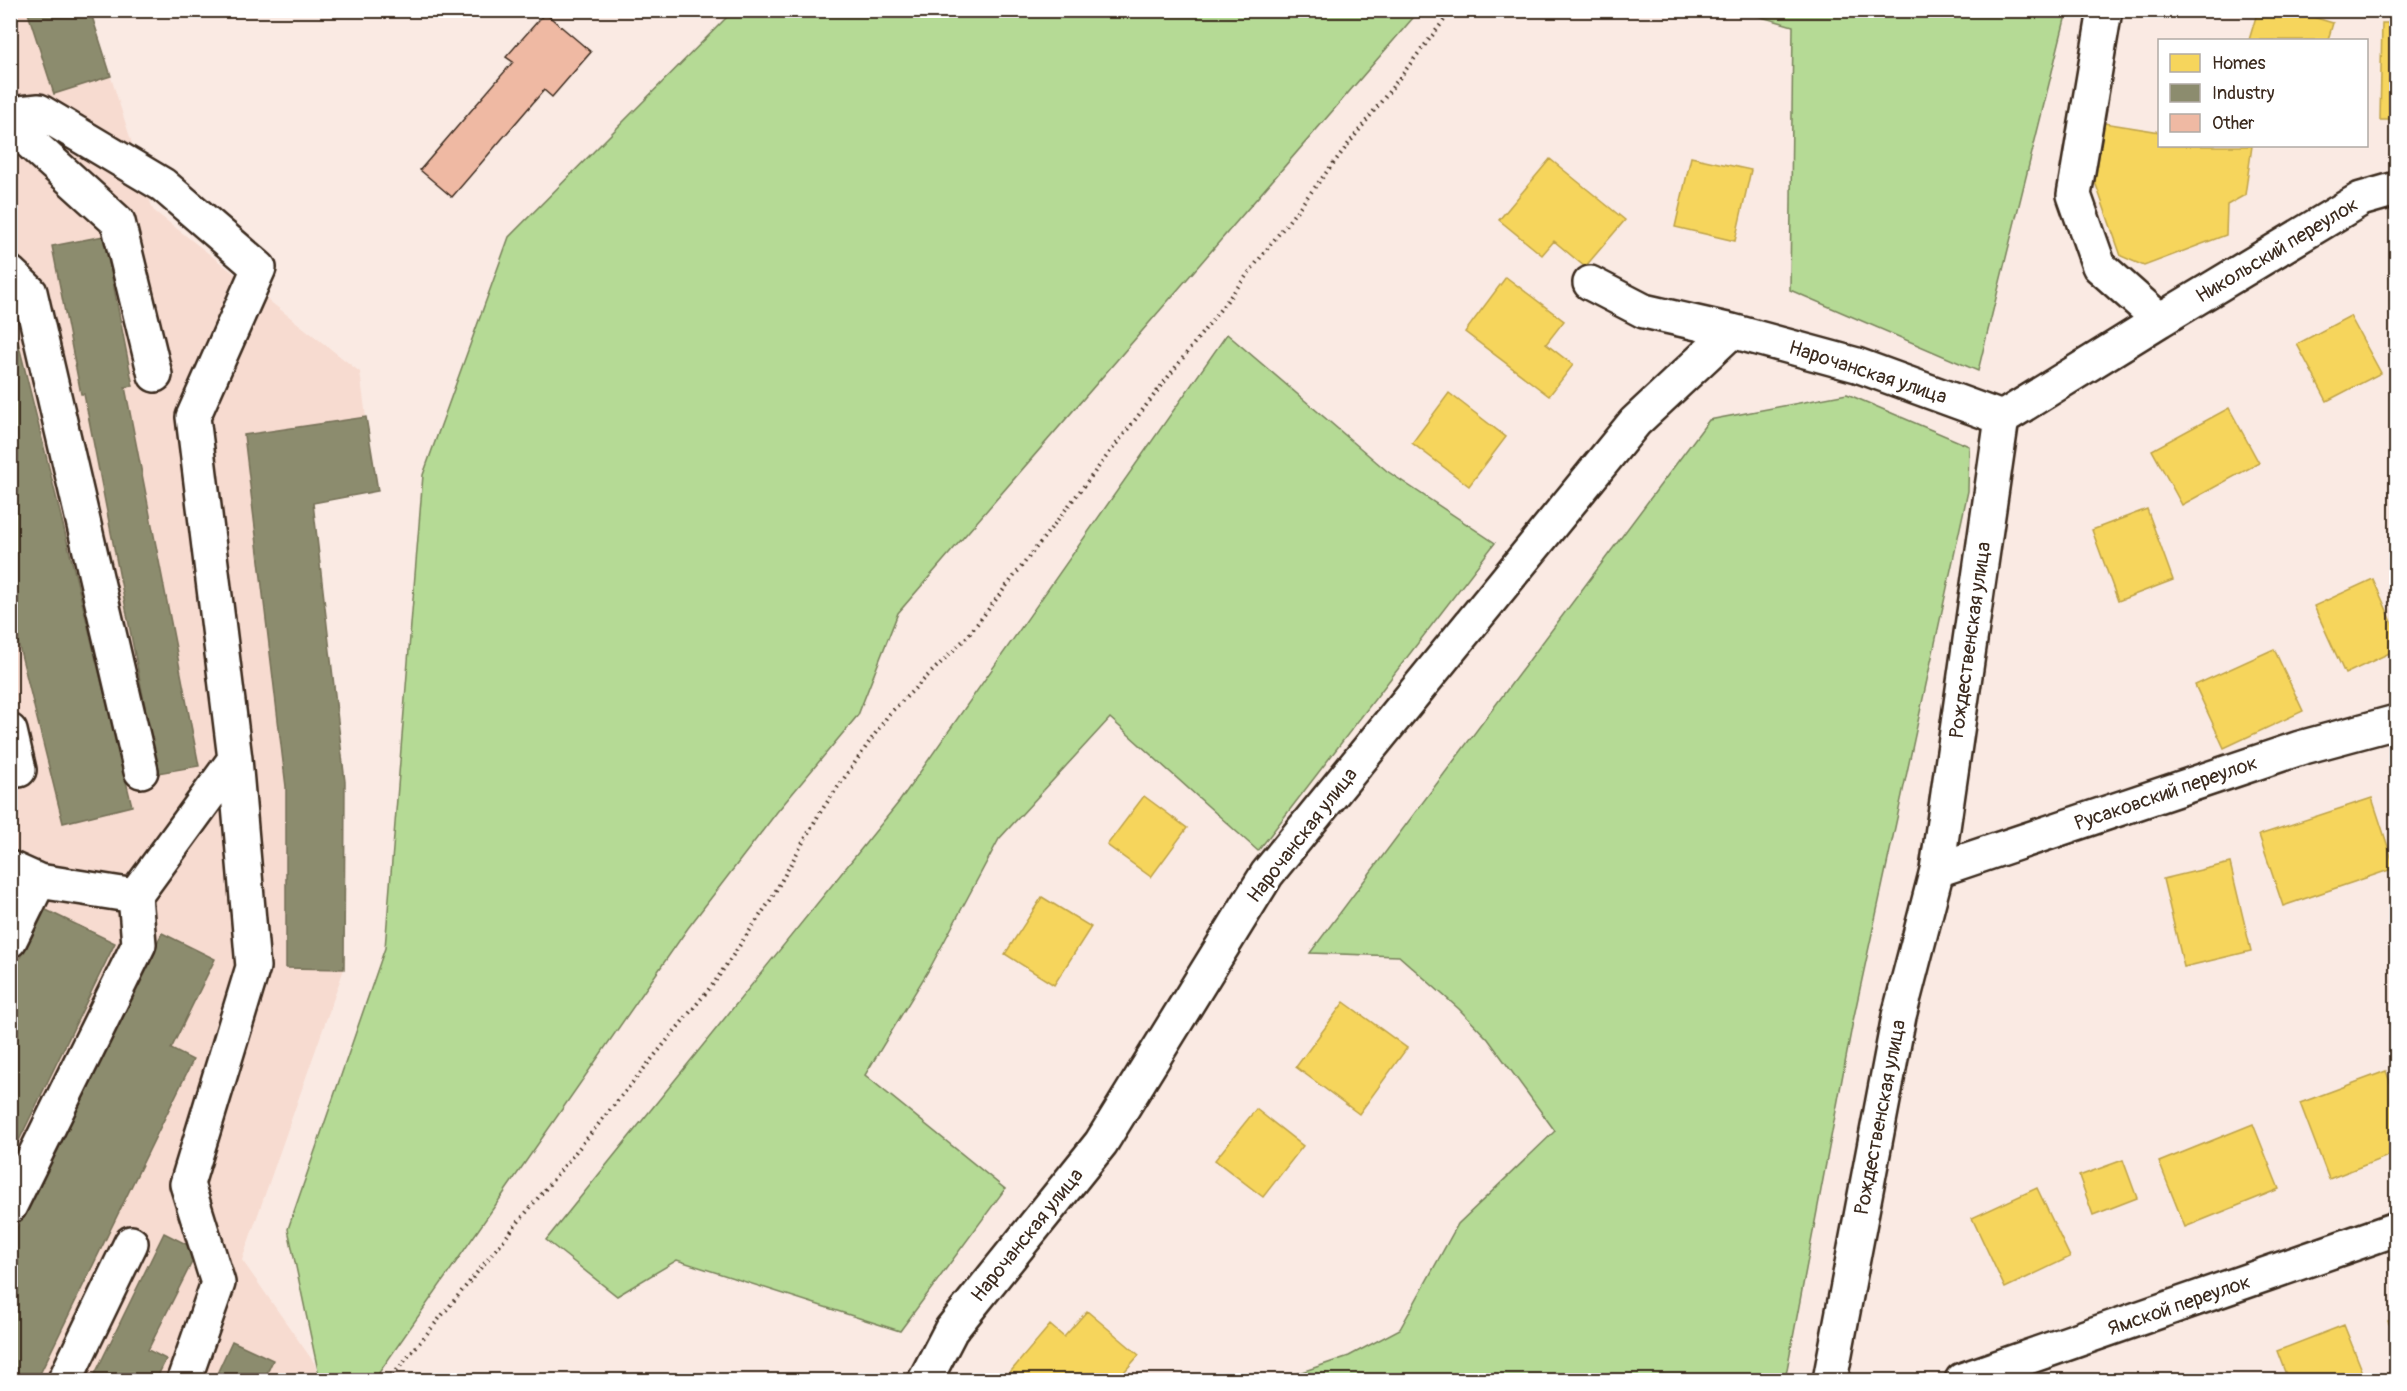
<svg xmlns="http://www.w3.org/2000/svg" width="2407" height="1391" viewBox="0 0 2407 1391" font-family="Pangolin,sans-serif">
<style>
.built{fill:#f7dbd0}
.green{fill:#b5da95;stroke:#78825a;stroke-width:1.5}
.homes{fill:#f6d55c;stroke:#bea249;stroke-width:1.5}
.industry{fill:#8c8c6e;stroke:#746f56;stroke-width:1.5}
.building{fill:#efb9a3;stroke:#3b2a1e;stroke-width:1.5}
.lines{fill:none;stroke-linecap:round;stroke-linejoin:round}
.minor-casing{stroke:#3b2a1e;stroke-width:38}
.path{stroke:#3b2a1e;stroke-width:4;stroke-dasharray:1.5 4.5;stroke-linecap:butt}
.minor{stroke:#fff;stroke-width:33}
.labels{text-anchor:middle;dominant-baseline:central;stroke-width:6;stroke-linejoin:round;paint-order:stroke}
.street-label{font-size:20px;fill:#3b2a1e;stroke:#fff}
</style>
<rect width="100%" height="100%" fill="#faeae3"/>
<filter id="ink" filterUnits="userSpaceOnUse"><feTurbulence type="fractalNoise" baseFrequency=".0167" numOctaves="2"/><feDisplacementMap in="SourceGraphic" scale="12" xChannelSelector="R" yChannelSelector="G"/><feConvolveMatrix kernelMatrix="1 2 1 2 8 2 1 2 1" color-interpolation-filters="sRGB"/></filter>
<g filter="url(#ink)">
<!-- built -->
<path class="built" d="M10,11H90L153,210L360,372L366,417L313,503L345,782L344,969L242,1260L315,1364L318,1380H11Z"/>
<!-- green -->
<path class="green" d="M733,11H1419L898,613L858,715L777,812L688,928L374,1380H320L288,1229L385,948L423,475L509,237Z
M1740,11H2067L1978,371L1790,290L1793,26Z
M1227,334L1387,471L1495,543L1258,851L1110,718L999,839L930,968L865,1075L1005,1189L900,1331L677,1260L617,1296L546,1240L899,802Z
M1847,394L1969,446L1968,491L1853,1021L1785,1380H1278L1349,1356L1400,1329L1458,1224L1555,1131L1488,1039L1459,1009L1399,956L1310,953L1709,420Z"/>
<!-- homes -->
<path class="homes" d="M2258,10H2290L2333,23L2328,40H2249Z
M2382,23H2396V120H2380Z
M2104,123L2160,132V146H2252L2245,195L2227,205L2226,235L2144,266L2121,256L2095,182Z
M1691,157L1751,170L1735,241L1675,227Z
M1550,159L1625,220L1585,267L1554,241L1542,255L1499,220Z
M1506,277L1564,321L1546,344L1573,365L1549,396L1465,332Z
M2350,316L2381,373L2327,401L2297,344Z
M1449,393L1506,437L1469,486L1412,443Z
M2229,408L2259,463L2182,505L2152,450Z
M2147,509L2173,580L2118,601L2092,530Z
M2373,579L2396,631V650L2345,674L2314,606Z
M2274,649L2303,711L2224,748L2195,685Z
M1144,796L1187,828L1151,877L1107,845Z
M2372,798L2395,868L2283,906L2259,835Z
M2230,863L2251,951L2184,967L2163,879Z
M1042,897L1091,927L1054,985L1005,954Z
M1344,1002L1407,1048L1359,1114L1296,1067Z
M2386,1071L2396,1098V1153L2329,1179L2300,1103Z
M1256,1109L1303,1146L1263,1197L1215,1160Z
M2253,1124L2279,1189L2185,1227L2159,1162Z
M2123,1160L2137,1198L2093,1215L2079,1176Z
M2037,1188L2070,1257L2005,1288L1972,1218Z
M1087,1311L1139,1355L1117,1380H1010L1006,1377L1050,1325L1064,1337Z
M2396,1316V1338L2388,1321Z
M2344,1325L2366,1380H2288L2277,1351Z
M2144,1374L2146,1380H2123Z"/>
<!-- industry -->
<path class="industry" d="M27,10H90L111,76L54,94Z
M104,236L133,386L125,387L199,766L158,773L84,394H81L52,246Z
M10,309L132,806L63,823L10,610Z
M366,417L378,491L313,503L345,782L344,969L286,968V787L244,435Z
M44,909L115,943L10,1159V978Z
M162,933L215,959L171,1049L193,1060L37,1380H10V1242Z
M164,1233L198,1250L148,1350L166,1359L156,1380H92Z
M232,1341L273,1360L264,1380H214Z"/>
<!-- building -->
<path class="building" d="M545,13L591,52L552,97L544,90L452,197L420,170L513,62L506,57Z"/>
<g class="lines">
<!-- minor casing -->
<g class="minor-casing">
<path id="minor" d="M10,114L39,111L163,185L259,268L193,417L235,759L253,967L187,1184L218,1283L184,1380
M10,124L118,222L155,375
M10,273L30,292L141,771
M1590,283L1644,311L1732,331L1857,365L2002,418
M2160,320L2361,199L2396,189
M10,731L19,770
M10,868L39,881L135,896L235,759
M1937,870L2300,748L2396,722
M10,940L39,881
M10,1206L139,944L135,896
M65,1380L131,1243
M925,1380L951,1330L1101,1143L1267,874L1635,422L1732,331
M1830,1380L1899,1016L1937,870L2002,418L2160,320L2099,266L2074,195L2105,10
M1962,1380L2396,1229"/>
</g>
<!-- path -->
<path class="path" d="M389,1380L714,983L770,901L819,814L889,714L967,637L1452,10"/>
<!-- minor -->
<use href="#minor" class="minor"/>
</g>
</g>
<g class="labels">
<!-- street labels -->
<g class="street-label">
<text transform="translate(2277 250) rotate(-31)">Никольский переулок</text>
<text transform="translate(1868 372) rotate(18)">Нарочанская улица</text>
<text transform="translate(1970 640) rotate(-82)">Рождественская улица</text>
<text transform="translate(2166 793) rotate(-19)">Русаковский переулок</text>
<text transform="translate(1302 835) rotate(-52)">Нарочанская улица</text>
<text transform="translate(1880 1117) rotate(-79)">Рождественская улица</text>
<text transform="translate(1027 1235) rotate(-51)">Нарочанская улица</text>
<text transform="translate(2179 1305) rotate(-19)">Ямской переулок</text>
</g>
</g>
<!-- margin -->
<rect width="2407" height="1391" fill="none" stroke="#fff" stroke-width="36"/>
<rect x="18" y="18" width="2371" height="1355" fill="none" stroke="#3b2a1e" stroke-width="2" filter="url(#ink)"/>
<!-- legend -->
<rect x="2158" y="39" width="210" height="108" fill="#ffffff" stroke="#b1aaa5" stroke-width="1.5"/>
<rect x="2170" y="54" width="30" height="18" fill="#f6d55c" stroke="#b1aaa5" stroke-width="1.5"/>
<text x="2212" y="69" font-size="18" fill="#3b2a1e">Homes</text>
<rect x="2170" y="84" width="30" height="18" fill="#8c8c6e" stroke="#b1aaa5" stroke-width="1.5"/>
<text x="2212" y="99" font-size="18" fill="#3b2a1e">Industry</text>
<rect x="2170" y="114" width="30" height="18" fill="#efb9a3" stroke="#b1aaa5" stroke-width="1.5"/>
<text x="2212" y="129" font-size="18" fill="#3b2a1e">Other</text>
</svg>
